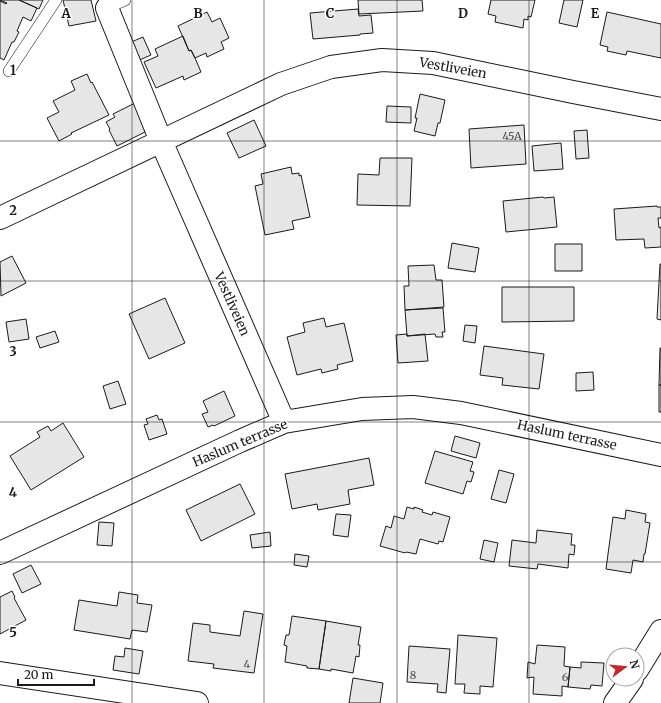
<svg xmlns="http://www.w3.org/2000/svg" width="661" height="703" viewBox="0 0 661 703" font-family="Merriweather,serif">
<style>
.building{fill:#e6e6e6;stroke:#1a1a1a}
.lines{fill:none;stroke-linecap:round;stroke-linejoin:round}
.service-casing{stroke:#1a1a1a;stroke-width:12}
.minor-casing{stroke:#1a1a1a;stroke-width:24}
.service{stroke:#fff;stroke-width:11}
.minor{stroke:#fff;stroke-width:22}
.grid{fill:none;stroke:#1a1a1a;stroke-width:1;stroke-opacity:0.55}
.labels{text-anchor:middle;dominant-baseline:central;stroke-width:3;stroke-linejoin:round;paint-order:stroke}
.number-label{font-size:11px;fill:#4d4d4d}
.street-label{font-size:13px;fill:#1a1a1a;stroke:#fff}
.grid-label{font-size:13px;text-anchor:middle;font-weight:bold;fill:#1a1a1a;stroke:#fff;stroke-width:3;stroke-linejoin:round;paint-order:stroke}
</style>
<rect width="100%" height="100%" fill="#fff"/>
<!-- building -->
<path class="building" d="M0,0H19L37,8L31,21L23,17L17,31L19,32L14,42H12L4,60L0,58V1L6,4L7,3Z
M19,0H43L39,9Z
M63,0H91L96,21L69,26Z
M358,0H422L423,11L359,14Z
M491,0H535L531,17L528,16V20L524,19L523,28L495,22L496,16L488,14Z
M564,0H583L577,27L559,23Z
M358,9L359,16L371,15L373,33L360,34V35L313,39L310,13Z
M207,12L212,22L220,18L229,38L221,42L224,49L207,57L206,53L195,58L191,50L189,51L178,26Z
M607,12L661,24V58L627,51L626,55L607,51L608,47L600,45Z
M183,36L189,51L191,50L195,58L201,72L184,80L183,76L156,88L144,62L158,56L155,49Z
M143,37L151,55L137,61L129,43Z
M87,74L91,83L92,82L109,115L71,133L72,134L59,141L47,118L59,112L53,101L75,90L71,81Z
M420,94L445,100L440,123H438L435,136L414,131L417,118H415Z
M135,103L149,130L117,146L109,130L110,129L106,122L115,117L113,114Z
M387,106L411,107V123L386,122Z
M254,120L266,146L239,158L227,133Z
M524,125L526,164L471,168L469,129Z
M587,130L589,158L576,159L574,131Z
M561,143L563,169L534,171L532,146Z
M380,158H412L410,206L357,205L358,174L379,175Z
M291,167L292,174L299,173V176L301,175L310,217L292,221L294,229L265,235L255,186L263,184L261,174Z
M543,197L544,198L554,197L557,227L506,232L503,201Z
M657,206V207H661V218H658L659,228L661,227V247L645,248L644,239L616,240L614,209Z
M452,243L479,248L475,272L448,268Z
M555,244H582V271H555Z
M12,256L26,283L1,296L0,262Z
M660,264H661V320L657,319Z
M434,265L436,280H442L444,307L405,310L404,286H409L408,266Z
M502,287H574V321L502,322Z
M165,298L185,343L149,359L129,314Z
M443,308L445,332H442L443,337H436L435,334L407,336L405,310Z
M324,318L326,327L344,323L353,361L337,365L338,369L322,373L321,369L297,375L287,337L305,332L303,323Z
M26,319L29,339L9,342L6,322Z
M465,325L477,326L475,343L463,341Z
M55,331L59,342L40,348L36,337Z
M407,334V336L425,334L428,361L398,363L396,335Z
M484,346L544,354L539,389L502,385L503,378L480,375Z
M660,348H661V385H659Z
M593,372L594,390L576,391V373Z
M118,381L126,404L110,409L103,386Z
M659,385H661V412H659Z
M224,391L235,416L214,426L213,425L208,427L202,414L208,412L203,401Z
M157,415L159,420L162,419L167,434L149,440L144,425L148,424L146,419Z
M63,423L84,457L31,490L10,456L40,437L37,432L48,426L51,431Z
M455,436L480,443L476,458L451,451Z
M435,451L473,462L470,471L474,472L471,482L467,481L463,494L425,483Z
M369,458L374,485L348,490L350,504L318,510L317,504L292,509L285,474Z
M499,470L514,474L506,503L491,499Z
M240,484L255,514L201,541L186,510Z
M407,507L414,509V507L423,510L422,512L432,515L433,512L450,517L443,542L439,541L438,544L420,539L416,554L406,552L405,553L380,546L386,526L391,528L394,516L404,519Z
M626,510L646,514L645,522L650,523L645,554H644L643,562L633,560L631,573L606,569L613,517L625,519Z
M336,514L351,515L348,537L333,535Z
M99,522L114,523L112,546L97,545Z
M537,530L572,534L571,545H575L574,555L569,554L568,568L538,564L537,569L509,566L512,540L536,543Z
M270,532L271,546L252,548L250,535Z
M484,540L498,543L494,562L480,559Z
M295,554L309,556L307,567L294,565Z
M31,565L41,584L22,593L13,574Z
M12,591L15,597L14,598L26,620L0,634V597Z
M119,592L138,595L137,603L152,605L147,632L132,630L130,639L74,630L79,600L117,606Z
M244,611L263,614L254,673L213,668L214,664L188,661L193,623L210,625V632L240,636Z
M292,616L326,621L319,669L307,668V666L285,662L287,646L284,645L286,635H289Z
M326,621L361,627L358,645H360L359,657L356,656L353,673L331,669V671L319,669Z
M458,635L497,638L493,687L480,686V694L464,693L465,684H455Z
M537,645L565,647L564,666L570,667L568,687L562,686V696L533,694L534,677L527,678L528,662L535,664Z
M409,646L450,649L446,693L437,692L438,684L407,682Z
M125,648L143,651L139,674L113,670L115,656L124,657Z
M581,662L604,663L602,686L591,685L590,689L568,687L570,667L581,668Z
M353,678L383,683L380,703H349Z"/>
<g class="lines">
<!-- service casing -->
<g class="service-casing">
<path id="service" d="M106,6L107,8L125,0
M9,71L56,0"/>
</g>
<!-- minor casing -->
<g class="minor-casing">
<path id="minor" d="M107,8L161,141L284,422
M0,218L281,84L331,67L382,60L433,63L573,92L661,109
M0,553L240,441L284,422L362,409L413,407L461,413L661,455
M637,670L661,631
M0,673L197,703
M615,703L632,679"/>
</g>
<!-- service -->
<use href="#service" class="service"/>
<!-- minor -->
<use href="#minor" class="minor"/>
</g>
<!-- grid -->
<path class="grid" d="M132,0V703M264,0V703M397,0V703M529,0V703M0,141H661M0,281H661M0,422H661M0,562H661"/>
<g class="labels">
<!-- number labels -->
<g class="number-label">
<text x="512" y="136">45A</text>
<text x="247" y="664">4</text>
<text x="413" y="675">8</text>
<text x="565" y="677">6</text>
</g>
<!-- street labels -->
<g class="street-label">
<text transform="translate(453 68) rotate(10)">Vestliveien</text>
<text transform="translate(232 304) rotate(66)">Vestliveien</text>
<text transform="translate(567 435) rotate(12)">Haslum terrasse</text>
<text transform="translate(240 443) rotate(-23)">Haslum terrasse</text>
</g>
</g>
<g class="grid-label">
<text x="66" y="18">A</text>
<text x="198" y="18">B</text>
<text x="330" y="18">C</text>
<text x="463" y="18">D</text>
<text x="595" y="18">E</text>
<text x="13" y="75">1</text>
<text x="13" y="215">2</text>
<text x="13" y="356">3</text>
<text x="13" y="497">4</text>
<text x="13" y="637">5</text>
</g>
<!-- north arrow -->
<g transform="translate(625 667) rotate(74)"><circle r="19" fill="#ffffff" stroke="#a3a3a3"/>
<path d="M0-3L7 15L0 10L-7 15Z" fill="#c62828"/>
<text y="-6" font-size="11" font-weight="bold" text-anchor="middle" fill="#1a1a1a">N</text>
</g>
<!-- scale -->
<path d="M18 679v6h76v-6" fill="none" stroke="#1a1a1a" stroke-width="2"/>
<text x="24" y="679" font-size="12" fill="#1a1a1a" stroke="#ffffff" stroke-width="3" paint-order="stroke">20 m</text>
</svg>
